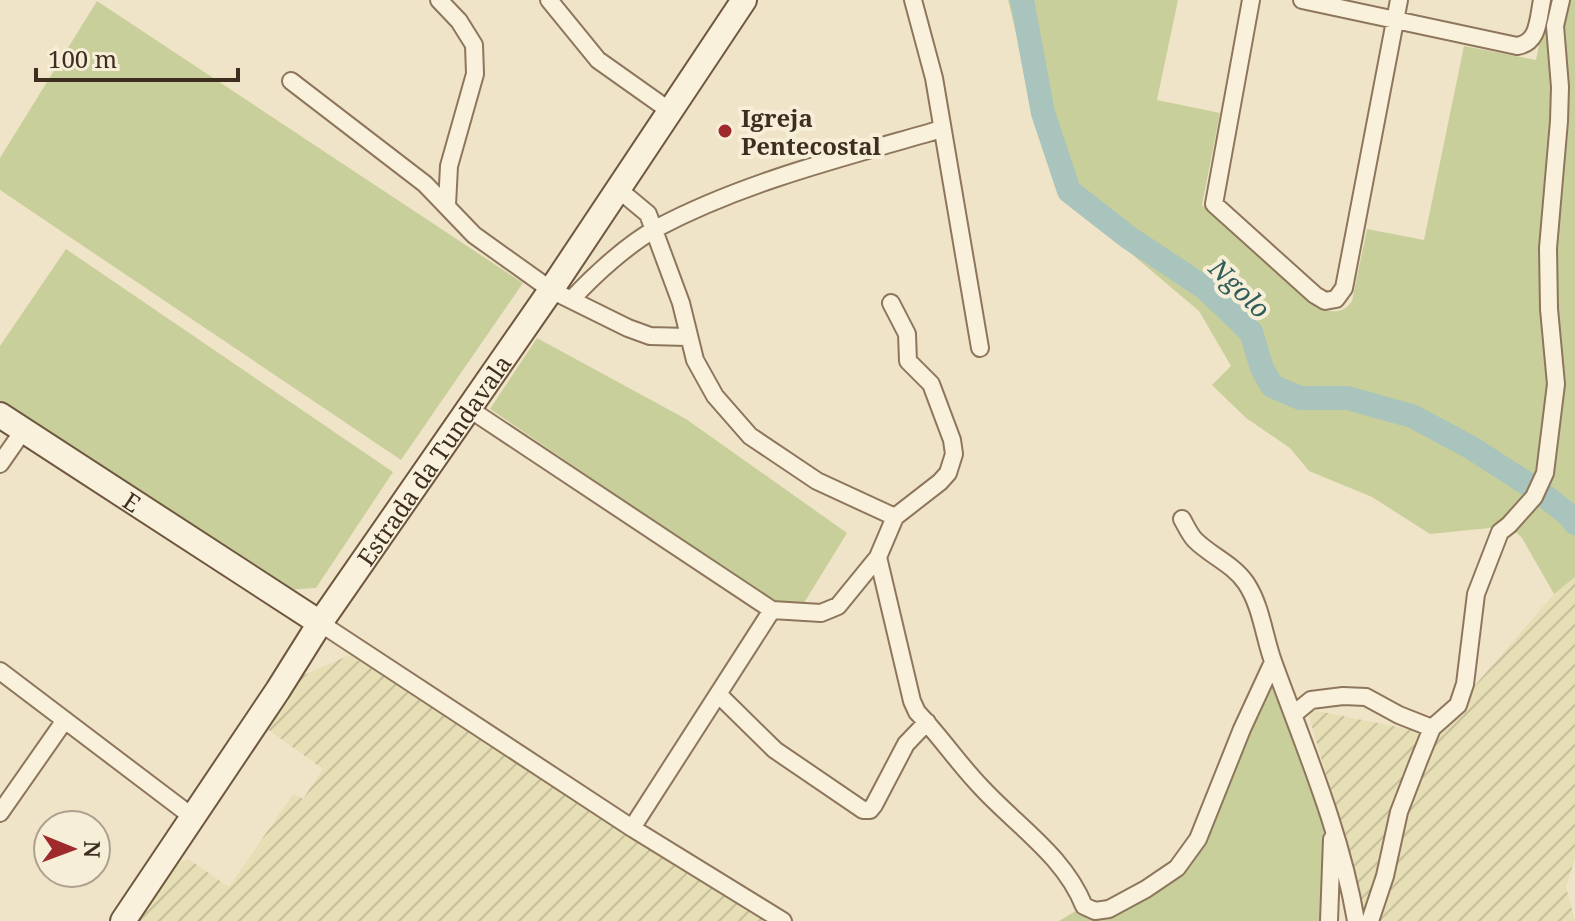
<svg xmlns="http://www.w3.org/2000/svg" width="1575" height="921" viewBox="0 0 1575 921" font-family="'Noto Serif',serif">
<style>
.farmland{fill:url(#farmland-furrows)}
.grass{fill:#c9cf9b}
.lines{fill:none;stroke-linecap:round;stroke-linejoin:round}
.river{stroke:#a9c4bc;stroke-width:24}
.street-casing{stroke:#8d765c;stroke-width:20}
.secondary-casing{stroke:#6f573f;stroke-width:28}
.street{stroke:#faf1dc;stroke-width:16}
.secondary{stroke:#faf1dc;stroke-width:24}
.poi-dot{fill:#9e2a2b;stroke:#f7eed8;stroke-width:3}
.labels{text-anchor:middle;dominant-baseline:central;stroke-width:8;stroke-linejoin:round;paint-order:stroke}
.poi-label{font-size:24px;font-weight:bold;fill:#3d2e20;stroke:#f7eed8;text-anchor:start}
.street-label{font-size:24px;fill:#3d2e20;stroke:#f7eed8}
.water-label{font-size:26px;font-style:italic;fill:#2f5d5a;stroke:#f7eed8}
</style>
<defs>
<pattern id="farmland-furrows" width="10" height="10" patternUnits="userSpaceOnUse" patternTransform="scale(2)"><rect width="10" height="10" fill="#e6deb5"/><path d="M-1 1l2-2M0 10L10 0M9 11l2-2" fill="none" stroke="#c6bf9b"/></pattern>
</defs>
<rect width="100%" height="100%" fill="#f0e4c8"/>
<!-- farmland -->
<path class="farmland" d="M1575,577V858L1566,887L1575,921H1370L1419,760L1458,705L1554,594Z
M350,655L768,921H135L172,866L188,859L229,887L293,794L303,799L323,769L266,728L299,677Z
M1307,709L1423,732L1367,918L1361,916L1356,879Z"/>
<!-- grass -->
<path class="grass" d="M1008,0H1178L1157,100L1220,113L1202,205L1317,308C1332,312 1342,315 1352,301L1367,229L1424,240L1464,46L1536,60L1548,0H1575V577L1554,594L1522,538L1510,526L1430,534L1372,497L1309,471L1290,448L1246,418L1212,385L1231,366L1199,311L1076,207L1059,188L1046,152Z
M97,1L523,283L401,460L0,190V158Z
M66,249L393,472L316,588L286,590L0,401V346Z
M537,338L686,419L847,533L804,603L772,601L490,409Z
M1273,662L1333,825L1329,921H1059L1084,906L1095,911L1177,868Z"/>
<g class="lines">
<!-- river -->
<path class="river" d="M1022,0L1043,113L1069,191L1128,237L1205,288L1251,332L1262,368L1272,386L1300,398H1347L1412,416L1470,447L1537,490L1569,515L1575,523"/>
<!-- street casing -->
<g class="street-casing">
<path id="street" d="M439,0L459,21L474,45L475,74L449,166L447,205
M549,0L598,60L670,111
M913,0L934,78L980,348
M1251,0L1214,204L1315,295L1325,301L1336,299L1344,288L1399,0
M1302,0L1517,46C1539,43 1538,19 1542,0
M291,81L425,184L474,235L551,290L628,328L650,336L687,337
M618,189L648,214L681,303L695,360L715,396L750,436L817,481L895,517
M572,299C594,275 628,244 657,228C746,181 845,157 942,129
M468,408L772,610L632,828
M0,464L23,431
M1182,519C1186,526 1190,535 1195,540C1211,556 1233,564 1246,583C1262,607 1264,638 1274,664C1305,749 1341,832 1356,921
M878,557L912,701L917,712C940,736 958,763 981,787C1017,826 1064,856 1084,906L1095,911L1109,909L1146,889L1177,868L1198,839L1242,729L1273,662
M772,610L821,613L838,606L878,557L895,517L940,482L948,473L954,454L952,440L931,384L908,361L907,334L891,303
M320,623L632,828L783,921
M0,671L194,818
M718,694L775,750L863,810H870L874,805L906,744L927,722
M1294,714L1311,700L1343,696L1366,697L1399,715L1432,728
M0,813L65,720
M1329,921L1332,839
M1370,921L1385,876L1399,812L1419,760L1432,728L1458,705L1465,684L1476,594L1500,532L1509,525L1534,497L1545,473L1556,384L1549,309L1548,248L1559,121L1560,87L1555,26L1561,0"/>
</g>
<!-- secondary casing -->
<g class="secondary-casing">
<g id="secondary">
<path id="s1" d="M0,415L320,623"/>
<path id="s2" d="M123,921L278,690L320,623L551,290L744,0"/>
</g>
</g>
<!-- street -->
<use href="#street" class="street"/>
<!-- secondary -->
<use href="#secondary" class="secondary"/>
</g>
<!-- markers -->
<circle class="poi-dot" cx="725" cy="131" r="8"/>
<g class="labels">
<!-- poi labels -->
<g class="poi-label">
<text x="741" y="117">Igreja<tspan x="741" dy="28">Pentecostal</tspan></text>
</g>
<!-- street labels -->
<g class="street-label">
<text stroke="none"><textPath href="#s2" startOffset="556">Estrada da Tundavala</textPath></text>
<text stroke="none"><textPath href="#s1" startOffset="158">E</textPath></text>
</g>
<!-- water labels -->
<g class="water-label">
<text transform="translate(1240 288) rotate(44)">Ngolo</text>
</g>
</g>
<!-- north arrow -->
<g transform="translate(72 849) rotate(91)"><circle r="38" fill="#f7eed8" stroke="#ada18e" stroke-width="2"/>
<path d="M0-6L14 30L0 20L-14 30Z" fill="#9e2a2b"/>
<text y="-12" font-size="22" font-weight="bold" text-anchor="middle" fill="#3d2e20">N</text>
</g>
<!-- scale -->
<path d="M36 68v12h202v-12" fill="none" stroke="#3d2e20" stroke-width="4"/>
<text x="48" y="68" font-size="24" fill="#3d2e20" stroke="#f7eed8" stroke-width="6" paint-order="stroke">100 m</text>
</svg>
